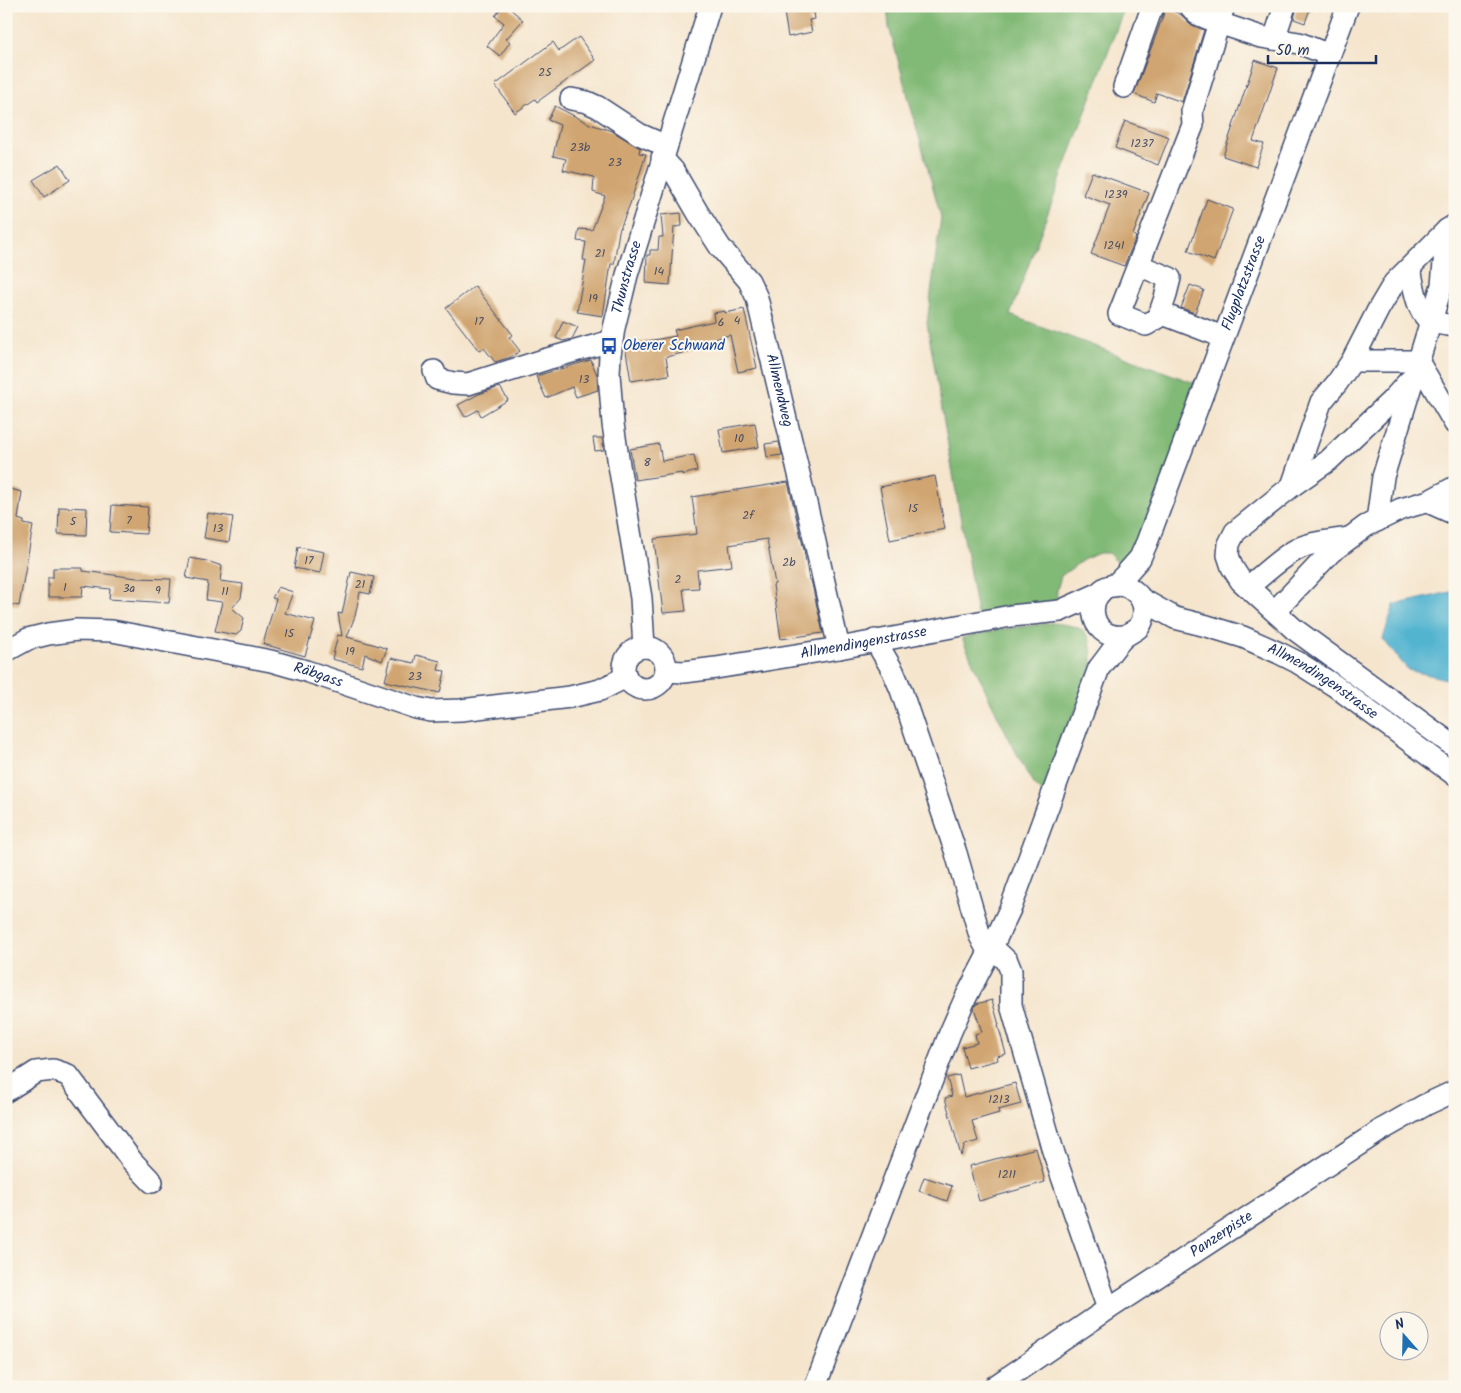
<svg xmlns="http://www.w3.org/2000/svg" width="1461" height="1393" viewBox="0 0 1461 1393" font-family="Kalam,sans-serif">
<style>
.forest{fill:#81b976;stroke:#4e746a}
.water{fill:#52b4d0;stroke:#367297}
.building{fill:#d0a571}
.lines{fill:none;stroke-linecap:round;stroke-linejoin:round}
.minor-casing{stroke:#3c4a6f;stroke-width:24}
.minor{stroke:#fff;stroke-width:21}
.labels{text-anchor:middle;dominant-baseline:central;stroke-width:4;stroke-linejoin:round;paint-order:stroke}
.number-label{font-size:12px;fill:#484c63}
.street-label{font-size:15px;fill:#1b2f5e;stroke:#fbf7ec}
.transit-label{font-size:15px;fill:#164399;stroke:#fbf7ec;text-anchor:start}
</style>
<rect width="100%" height="100%" fill="#fbf7ec"/>
<filter id="ink" filterUnits="userSpaceOnUse"><feTurbulence type="fractalNoise" baseFrequency=".02" numOctaves="2"/><feDisplacementMap in="SourceGraphic" scale="10" xChannelSelector="R" yChannelSelector="G"/><feConvolveMatrix kernelMatrix="1 2 1 2 8 2 1 2 1" color-interpolation-filters="sRGB"/></filter>
<filter id="wash" filterUnits="userSpaceOnUse"><feTurbulence type="fractalNoise" baseFrequency=".0096" numOctaves="4" result="noise"/><feDisplacementMap in="SourceGraphic" scale="20" xChannelSelector="R" yChannelSelector="G"/><feGaussianBlur stdDeviation="1.12" result="paint"/><feColorMatrix in="noise" values="0 0 0 0 0 0 0 0 0 0 0 0 0 0 0 0 0 1.4 0 .05"/><feComposite in="paint" operator="in"/></filter>
<g filter="url(#wash)">
<rect width="100%" height="100%" fill="#f5e5cd"/>
<!-- forest -->
<path class="forest" d="M887,6H1125L1010,315L1200,385L1132,559L1123,564L1118,563L1108,553H1099L1083,560L1061,576L1057,590L1056,604L977,614L927,323L941,217L889,27Z
M1051,623C1086,626 1092,630 1092,666L1045,794C1032,787 1024,767 1017,754C997,716 979,677 962,638L998,630Z"/>
<!-- water -->
<path class="water" d="M1455,591V681L1408,670L1383,639L1394,605Z"/>
<g id="blocks">
<!-- building -->
<path class="building" d="M503,6H507L523,20L506,39L510,42L500,56L487,46L504,23L495,16Z
M783,6H813L815,19L809,20L812,32L788,37Z
M1297,6H1311L1305,23L1294,19Z
M1166,8L1180,14L1192,25L1204,30L1182,102L1157,93L1154,102L1134,94Z
M579,37L595,60L537,102L535,99L515,113L495,85L553,42L559,51Z
M1255,60L1278,68L1253,141L1264,144L1256,167L1223,156Z
M555,106L590,124L612,131L640,148L639,153L646,154L630,204L619,231L614,264H611L603,316L577,312L586,260H583L586,242L577,241L579,229L592,230L605,196L593,192L594,177L563,170L566,159L553,156L560,125L548,120Z
M1125,121L1169,137L1158,165L1115,148Z
M60,164L70,180L44,197L33,180Z
M1092,172L1149,193L1133,235L1136,237L1124,266L1091,254L1110,205L1083,195Z
M1207,199L1233,209L1214,261L1188,251Z
M681,213L682,226L674,227L670,285L646,283L647,255H650V250H658L659,237H663L661,215Z
M1190,285L1204,290L1195,313L1181,308Z
M475,286L513,335L509,337L520,351L511,357L495,362L484,348L479,351L446,308Z
M744,309L757,368L738,372L730,335L705,341L707,347L666,357L669,375L631,381L625,345L676,336L674,330L714,321L713,313L725,311V313Z
M563,321L578,327L572,339L563,341L556,338Z
M591,360L597,375L598,390L576,397L572,387L546,398L536,376Z
M500,387L508,400L481,416L478,410L465,417L458,405L479,394Z
M755,423L759,447L723,453L719,429Z
M593,438H602L604,450L595,451Z
M779,442L782,455L767,457L765,444Z
M659,444L662,461L694,455L697,471L682,475V473L635,480L630,449Z
M935,476L945,529L890,540L880,487Z
M788,482L804,550L809,580H811L823,633L781,639L773,585L775,584L767,539L729,545L732,566L697,570L699,588L683,589L686,611L663,613L654,539L697,534L692,497Z
M6,488L22,492L18,519L24,521V524L33,526L19,606L6,603Z
M112,505L148,507L146,534L110,532Z
M59,507L87,508L86,535L58,534Z
M208,513L233,517L229,542L204,538Z
M298,547L324,552L320,573L294,568Z
M190,558L207,561L222,566L220,581L243,584L241,598L232,608L244,618L241,631L236,635L215,631L222,602L206,600L208,582L186,578Z
M53,568H83V571L137,578L171,579L169,603L109,599L110,589L83,586L82,597H48V577H53Z
M351,572L374,577L370,594L360,592L355,616L347,637L376,645L387,649L382,661L365,654L362,667L332,659L338,635L342,636L338,613L342,614Z
M278,587L293,592L285,613L315,621L305,656L263,644L276,599L272,598Z
M416,655L440,661L438,670L445,671L440,693L385,681L391,658L414,663Z
M992,1000L999,1025H998L1006,1054L997,1056L998,1060L968,1068L962,1047L977,1043L975,1034L982,1032L974,1008L976,1004Z
M959,1075L964,1097L1015,1083L1021,1104L998,1110L999,1113L972,1121L978,1141L965,1145L961,1156L945,1098L952,1096L947,1078Z
M1036,1148L1045,1182L979,1201L969,1166Z
M924,1177L952,1186L947,1201L919,1191Z"/>
</g>
</g>
<g filter="url(#ink)">
<use href="#blocks" fill-opacity="0" stroke="#3c4a6f" stroke-width="1"/>
<g class="lines">
<!-- minor casing -->
<g class="minor-casing">
<g id="minor">
<path d="M1190,6L1197,14L1219,23L1261,37L1299,43L1329,55"/>
<path d="M1274,39L1285,6"/>
<path d="M1124,87L1150,13L1154,6"/>
<path d="M571,99L587,102L598,107L639,134L666,146"/>
<path id="s1" d="M662,158L673,170L698,213L720,247L749,281L757,298L810,520L839,648"/>
<path d="M1455,225L1447,230L1394,283L1378,310L1352,361L1337,383L1321,402L1292,486L1235,532L1229,544L1228,555L1232,567L1241,581L1294,629L1455,747"/>
<path d="M1138,265L1170,278L1165,298L1158,318L1146,325L1119,314L1193,125L1192,111L1224,6"/>
<path d="M1410,268C1413,282 1417,315 1431,321C1438,324 1448,325 1455,326"/>
<path d="M1160,313L1223,337"/>
<path d="M1352,361H1418L1455,424"/>
<path d="M434,371L437,379L453,383L468,384L547,359L611,341"/>
<path d="M1292,486L1328,461L1393,399L1409,381"/>
<path d="M1428,502L1455,514"/>
<path d="M1377,521L1383,477L1442,285L1447,230L1452,232"/>
<path id="s2" d="M1114,586L1125,575L1140,558L1147,542L1348,6"/>
<path d="M1248,587C1263,575 1284,554 1302,547C1316,541 1333,541 1348,538"/>
<path id="s3" d="M1141,599L1175,618L1207,626L1243,637L1279,653L1297,662L1335,686L1455,775"/>
<path d="M1275,611L1331,552L1366,526L1401,509L1429,501L1455,487"/>
<path d="M875,640L893,671L901,690L956,853L980,936L989,953"/>
<circle cx="645" cy="668" r="21"/>
<path id="s4" d="M644,647L641,598L619,465L613,424L609,374L610,355L614,328L627,275L710,6"/>
<path id="s5" d="M6,651L28,639L48,634L77,630L112,631L271,661L306,671L416,708L431,711L461,710L570,697L600,690L626,677"/>
<path id="s6" d="M666,671L684,672L716,668L839,648L1011,616L1060,611L1100,593"/>
<path d="M992,947L1007,961L1011,971V1005L1053,1151L1108,1309"/>
<path d="M6,1091L36,1072L53,1070L68,1075L132,1161L152,1182"/>
<path d="M815,1387L950,1033L965,999L992,947L1011,907L1099,668C1107,658 1114,647 1123,638C1128,633 1134,632 1139,627C1147,616 1145,600 1135,592C1130,587 1124,585 1117,585C1083,586 1086,641 1124,636"/>
<path id="s7" d="M994,1387L1108,1309L1381,1130L1425,1105L1455,1091"/>
</g>
</g>
<!-- minor -->
<use href="#minor" class="minor"/>
</g>
</g>
<!-- icons -->
<defs>
<g id="bus-bare" transform="scale(1.35)"><path d="M-5-6H5V4H4V6H2V4H-2V6H-4V4H-5ZM-3.5-4V0h7V-4ZM-3.5 1.2v1.5H-2V1.2ZM2 1.2v1.5H3.5V1.2Z" fill="#1a4fb4" stroke="#fbf7ec" stroke-width="2.5" paint-order="stroke"/></g>
</defs>
<g fill-rule="evenodd">
<use href="#bus-bare" x="609" y="346"/>
</g>
<g class="labels">
<!-- number labels -->
<g class="number-label">
<text x="545" y="72">25</text>
<text x="1142" y="143">1237</text>
<text x="580" y="147">23b</text>
<text x="615" y="162">23</text>
<text x="1116" y="194">1239</text>
<text x="1114" y="245">1241</text>
<text x="600" y="253">21</text>
<text x="659" y="271">14</text>
<text x="593" y="298">19</text>
<text x="737" y="320">4</text>
<text x="479" y="321">17</text>
<text x="721" y="322">6</text>
<text x="584" y="379">13</text>
<text x="739" y="438">10</text>
<text x="647" y="462">8</text>
<text x="913" y="508">15</text>
<text x="748" y="515">2f</text>
<text x="129" y="520">7</text>
<text x="73" y="521">5</text>
<text x="218" y="528">13</text>
<text x="309" y="560">17</text>
<text x="789" y="562">2b</text>
<text x="678" y="579">2</text>
<text x="360" y="584">21</text>
<text x="65" y="587">1</text>
<text x="129" y="588">3a</text>
<text x="158" y="590">9</text>
<text x="225" y="591">11</text>
<text x="289" y="633">15</text>
<text x="350" y="651">19</text>
<text x="415" y="676">23</text>
<text x="999" y="1099">1213</text>
<text x="1007" y="1174">1211</text>
</g>
<!-- street labels -->
<g class="street-label">
<text stroke="none"><textPath href="#s4" startOffset="374">Thunstrasse</textPath></text>
<text stroke="none"><textPath href="#s2" startOffset="332">Flugplatzstrasse</textPath></text>
<text stroke="none"><textPath href="#s1" startOffset="265">Allmendweg</textPath></text>
<text stroke="none"><textPath href="#s6" startOffset="200">Allmendingenstrasse</textPath></text>
<text stroke="none"><textPath href="#s5" startOffset="321">Räbgass</textPath></text>
<text stroke="none"><textPath href="#s3" startOffset="201">Allmendingenstrasse</textPath></text>
<text stroke="none"><textPath href="#s7" startOffset="274">Panzerpiste</textPath></text>
</g>
<!-- transit labels -->
<g class="transit-label">
<text x="623" y="346">Oberer Schwand</text>
</g>
</g>
<!-- margin -->
<rect width="1461" height="1393" fill="none" stroke="#fbf7ec" stroke-width="25"/>
<!-- north arrow -->
<g transform="translate(1404 1336) rotate(340)"><circle r="24" fill="#fbf7ec" stroke="#a1a7b3"/>
<path d="M0-4L9 19L0 12L-9 19Z" fill="#1f6fb2"/>
<text y="-8" font-size="14" font-weight="bold" text-anchor="middle" fill="#1b2f5e">N</text>
</g>
<!-- scale -->
<path d="M1268 55v8h108v-8" fill="none" stroke="#1b2f5e" stroke-width="2.5"/>
<text x="1276" y="55" font-size="15" fill="#1b2f5e" stroke="#fbf7ec" stroke-width="4" paint-order="stroke">50 m</text>
</svg>
